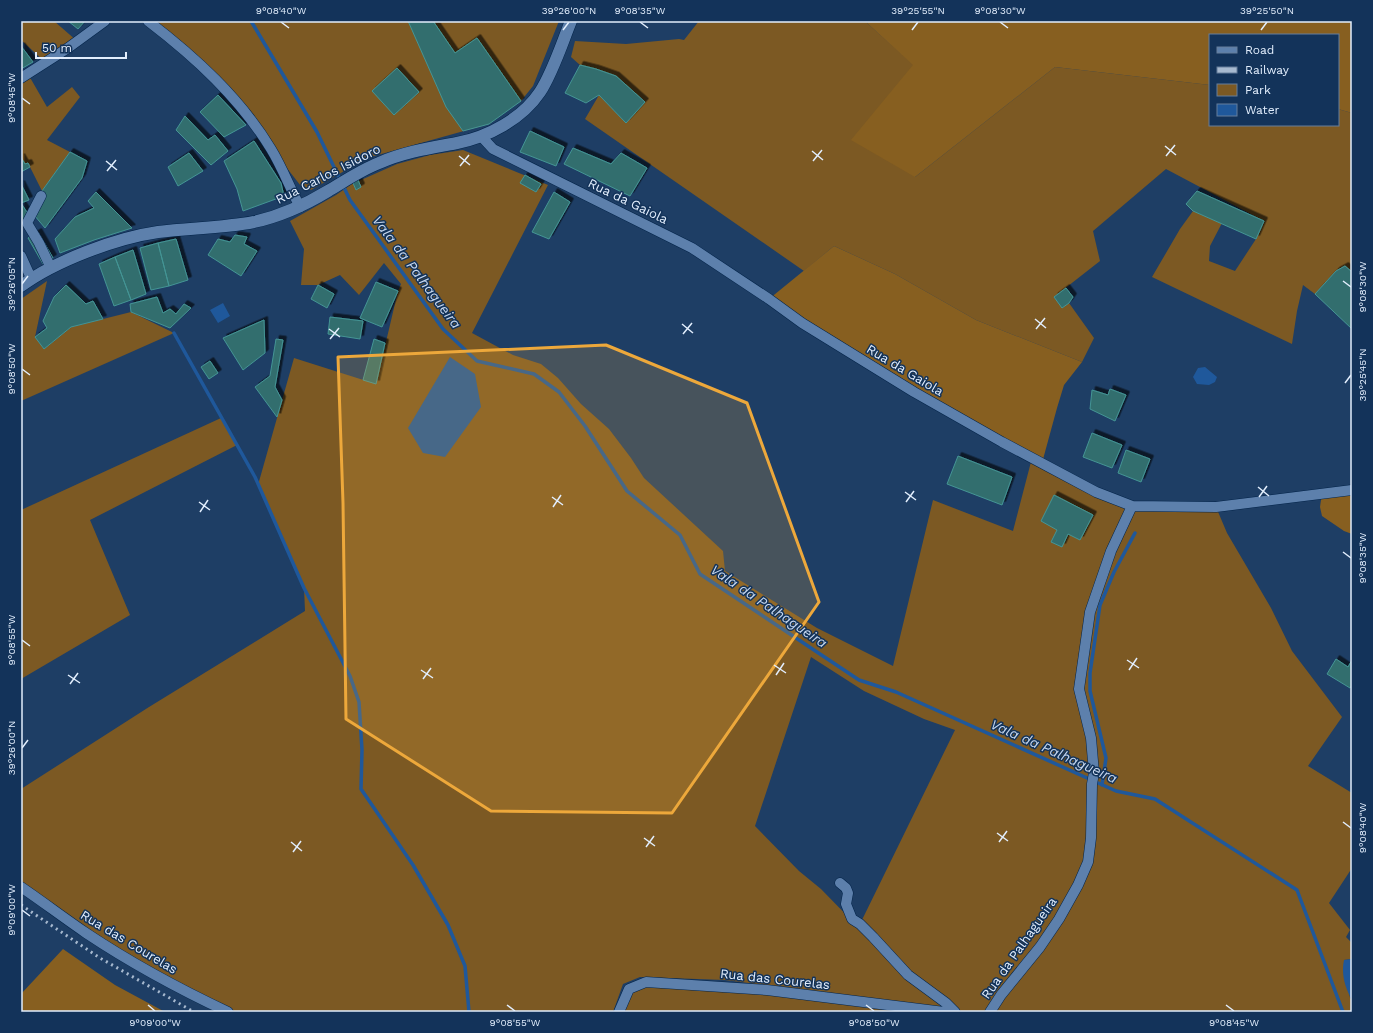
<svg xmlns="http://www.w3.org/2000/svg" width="1373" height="1033" viewBox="0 0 1373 1033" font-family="'Work Sans',sans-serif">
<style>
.green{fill:#7c5923}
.forest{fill:#875f20}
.water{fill:#1f589b}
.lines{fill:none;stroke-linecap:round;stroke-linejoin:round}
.stream{stroke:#1f589b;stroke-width:3.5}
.building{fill:#336e6e;stroke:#449595;filter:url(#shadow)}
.minor-casing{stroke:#032349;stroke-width:11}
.tertiary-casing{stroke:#032349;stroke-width:13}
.minor{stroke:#5d80ac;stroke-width:10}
.tertiary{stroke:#5d80ac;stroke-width:12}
.rail{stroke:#a7b9cf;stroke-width:3;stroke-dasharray:2 4;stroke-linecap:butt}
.marked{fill:#eda83b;fill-opacity:0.2;stroke:#eda83b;stroke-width:3;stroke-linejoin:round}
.ticks{fill:none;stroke:#e2eefd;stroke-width:1.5}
.labels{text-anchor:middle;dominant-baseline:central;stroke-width:3;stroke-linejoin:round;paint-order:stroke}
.street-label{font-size:13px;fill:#e2eefd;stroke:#13335a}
.water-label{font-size:14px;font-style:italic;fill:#c6d7ee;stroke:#13335a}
.neatline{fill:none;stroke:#e2eefd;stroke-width:1.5}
.ticks-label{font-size:10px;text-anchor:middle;fill:#e2eefd}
</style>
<defs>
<filter id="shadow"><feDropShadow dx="3.5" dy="-3.5" stdDeviation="0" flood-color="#0009"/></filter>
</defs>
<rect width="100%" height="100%" fill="#1e3e65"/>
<!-- green -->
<path class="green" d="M21,21H54L77,41L45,62L21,40Z
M150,21H559L533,86L521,101L489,124L367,158L311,190H304L272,149L241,103Z
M699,21H869L867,23L914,65L915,177L1055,67L1210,85V125H1338V109L1352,113V272L1345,266L1336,271L1315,294L1303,285L1297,311L1292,344L1152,277L1180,229L1193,211L1222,223L1210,246L1209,261L1235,271L1256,239L1264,221L1166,169L1093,231L1100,261L1054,297L1062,307L1069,303L1094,338L1082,362L976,320L895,274L834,246L804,271L585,119L599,95L626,123L645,102L616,76L596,69L580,65L571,57L575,41L626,44L679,39L684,40Z
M28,74L47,107L72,87L80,97L47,140L70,152L42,191L28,163L25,164L21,158V78Z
M463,150L548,185L472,333L513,355L541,364L558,378L581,404L609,429L631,458L644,478L723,551L725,571L817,628L893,666L933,500L1013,531L1032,458L1131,506L1216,507L1227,533L1271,608L1292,651L1342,717L1308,766L1352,793V868L1329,903L1350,930L1346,937L1352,943V959L1344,960L1350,998L1352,1000V1012H955L908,975L860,924L955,730L924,719L864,691L811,657L755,826L799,871L821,889L900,970L943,1008L725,980L640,977L623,984L613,1012H228L201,1000L21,887V789L149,707L305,611L304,588L258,485L294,358L376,384L398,291L401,284L384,263L359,295L340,275L318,285H301L304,249L290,221L336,195L352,184L397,164L430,155Z
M47,281L35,337L44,349L71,327L131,312L174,333L21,401V299Z
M221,418L237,445L90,520L130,615L21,679V510Z
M646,982L944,1012H619L629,989Z"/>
<!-- forest -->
<path class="forest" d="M869,21H1352V113L1338,109V35H1210V85L1055,67L915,177L851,140L913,65L867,23Z
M834,246L895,274L976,320L1082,362L1064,385L1057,408L1042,463L954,414L769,299Z
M1352,490V534L1344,531L1322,516L1320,507L1322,493Z
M63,949L115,985L165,1012H21V994Z"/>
<!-- water -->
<path class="water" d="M223,303L230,316L218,323L210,310Z
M450,357L475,374L481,407L445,457L423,453L408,428Z
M1205,367L1217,377L1215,382L1209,385L1197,384L1193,377L1198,368Z
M1352,959V1000C1345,988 1341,974 1344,960Z"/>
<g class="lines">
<!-- stream -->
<path class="stream" d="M251,21L317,132L350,200L443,329L477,361L534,374L559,392L585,426L627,491L680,535L700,574L859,680L896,692L1116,791L1155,799L1297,890L1343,1012
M174,333L255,477L304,588L350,676L359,702L362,750L361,789L413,865L448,925L465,966L469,1012
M1102,785L1106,758L1090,691V673L1100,605L1114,572L1135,533"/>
</g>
<!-- building -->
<path class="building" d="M68,21H85L78,29Z
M408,21H433L455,53L477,38L521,101L489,124L463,131L446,107Z
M21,46L33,62L21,69Z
M580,65L596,69L616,76L645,102L626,123L599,95L586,103L565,93Z
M397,68L419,92L394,115L372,91Z
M218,95L246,125L224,137L200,112Z
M185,116L208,140L215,135L228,151L211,165L176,130Z
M530,131L564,147L556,166L520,152Z
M254,141L281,183L284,196L243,211L237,189L224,161Z
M573,148L611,164L621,153L647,168L630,196L564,164Z
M70,152L87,161L82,178L45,228L29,209Z
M189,153L203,171L178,186L168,167Z
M21,157L25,164L28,163L30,167L21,172Z
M525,175L541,184L536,192L520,183Z
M358,180L361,187L356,190L353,183Z
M21,184L29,200L21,203Z
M1197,191L1264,221L1256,239L1193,211L1186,204Z
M96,192L132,228L94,240L60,253L55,239L75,217L94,208L88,201Z
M554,192L570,202L549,239L532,232Z
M21,203L30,217L21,222Z
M38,232L53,258L43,264L28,238Z
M235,235L247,237L244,244L257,251L241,276L208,255L218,239L230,242Z
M176,239L188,280L169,286L158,243Z
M158,243L169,286L151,290L140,248Z
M133,250L146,294L131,300L115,257Z
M115,257L131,300L114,306L99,264Z
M1345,266L1352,272V329L1315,294L1336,271Z
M376,282L398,291L382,327L360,318Z
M66,285L86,304L93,301L103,319L71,327L44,349L35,337L47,328L43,321L54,297Z
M318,285L334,294L327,308L311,299Z
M1066,288L1073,297L1069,303L1062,308L1054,297Z
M157,297L163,313L170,309L176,314L184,304L191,308L170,328L131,312L130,304Z
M330,317L363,321L360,339L328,334Z
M264,320L265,353L243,370L223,338Z
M276,339L283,340L275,387L282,400L277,417L255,387L270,376Z
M374,339L385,343L376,384L363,380Z
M210,361L218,373L209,379L201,367Z
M1110,389L1126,395L1115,421L1090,409L1092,390L1108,395Z
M1092,433L1122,445L1112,468L1083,457Z
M1126,450L1150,459L1141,482L1118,473Z
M958,456L1012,477L1002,505L947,484Z
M1054,495L1093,515L1080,540L1068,534L1062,547L1051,542L1057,530L1041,521Z
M1336,659L1348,667L1352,660V685L1350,688L1327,674Z"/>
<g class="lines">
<!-- minor casing -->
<g class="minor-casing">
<path id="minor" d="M148,21C195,57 240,98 271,149C282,167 290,188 300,207
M21,78L68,48L105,21
M481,136L493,149L692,248L769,299L802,323L914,392L1002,442L1096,492L1132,506L1216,507L1352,490
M41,196L27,223L39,243L51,268
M21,256L31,278
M840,883L846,888L848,893L846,904L852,919L860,924L873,937L908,975L946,1003L955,1012
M21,887C43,902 64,918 86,933C131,963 179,989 228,1012
M619,1012L629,989L646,982L767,990L944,1012
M990,1012L1001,995L1040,947L1059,919L1078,885L1088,862L1091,838L1092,784L1094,773L1091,738L1079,689L1090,612L1111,551L1132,506"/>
</g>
<!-- tertiary casing -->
<g class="tertiary-casing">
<path id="tertiary" d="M21,286C55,261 116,238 158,232C190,228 223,228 254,222C281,216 305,205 328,191C345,181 361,170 379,163C404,152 430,148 457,143C488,137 522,119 540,92C553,72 562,43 571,21"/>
</g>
<!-- minor -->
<use href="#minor" class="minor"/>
<!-- tertiary -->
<use href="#tertiary" class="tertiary"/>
<!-- rail -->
<path class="rail" d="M21,905L100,958L194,1012"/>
</g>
<!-- marked area -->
<path class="marked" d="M606,345L747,403L819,602L672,813L491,811L346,719L343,503L338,357Z"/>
<!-- ticks -->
<path class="ticks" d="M281,22L289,28M640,22L648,28M1000,22L1008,28M563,30L569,22M912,30L918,22M1261,30L1267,22M22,98L30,104M1165,146L1176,155M812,151L823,160M459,156L470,165M1166,156L1175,145M106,161L117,170M813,161L822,150M460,166L469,155M107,171L116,160M1343,281L1351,287M22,284L28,276M1035,319L1046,328M682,324L693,333M329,329L340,337M1036,329L1045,318M683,334L692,323M330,339L339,328M22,369L30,375M1345,383L1351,375M1258,487L1269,496M905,492L916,500M552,497L563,505M1259,497L1267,486M199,502L210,510M906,502L914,491M553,507L561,495M200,512L208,500M1343,552L1351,558M22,640L30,646M1127,660L1139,668M774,665L786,673M421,670L433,678M1129,670L1137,658M68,675L80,683M776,675L784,663M423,679L431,668M70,684L78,673M22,748L28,740M1343,822L1351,828M997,833L1008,841M644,838L655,846M291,842L302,851M999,842L1007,831M646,847L654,836M293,852L301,841M22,910L30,916M148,1005L155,1011M507,1005L515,1011M866,1005L874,1011M1226,1005L1234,1011"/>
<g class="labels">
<!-- street labels -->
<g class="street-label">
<text transform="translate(328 174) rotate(-27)">Rua Carlos Isidoro</text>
<text transform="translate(628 201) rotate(26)">Rua da Gaiola</text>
<text transform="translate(905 370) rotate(31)">Rua da Gaiola</text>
<text transform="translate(129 942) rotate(31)">Rua das Courelas</text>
<text transform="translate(1019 948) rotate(-55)">Rua da Palhagueira</text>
<text transform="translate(775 979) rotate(6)">Rua das Courelas</text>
</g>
<!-- water labels -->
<g class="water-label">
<text transform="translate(417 272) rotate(53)">Vala da Palhagueira</text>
<text transform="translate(769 606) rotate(34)">Vala da Palhagueira</text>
<text transform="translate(1054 751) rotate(24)">Vala da Palhagueira</text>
</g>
</g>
<!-- border -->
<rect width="1373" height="1033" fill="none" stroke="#13335a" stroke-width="44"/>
<!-- legend -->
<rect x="1209" y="34" width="130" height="92" fill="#13335a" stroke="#667e9b"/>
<rect x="1217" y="47" width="20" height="6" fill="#5d80ac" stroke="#667e9b"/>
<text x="1245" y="54" font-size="12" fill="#e2eefd">Road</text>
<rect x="1217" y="67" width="20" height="6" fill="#a7b9cf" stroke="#667e9b"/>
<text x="1245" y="74" font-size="12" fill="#e2eefd">Railway</text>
<rect x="1217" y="84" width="20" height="12" fill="#7c5923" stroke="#667e9b"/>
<text x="1245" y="94" font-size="12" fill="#e2eefd">Park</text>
<rect x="1217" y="104" width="20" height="12" fill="#1f589b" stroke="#667e9b"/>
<text x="1245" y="114" font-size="12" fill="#e2eefd">Water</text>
<!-- scale -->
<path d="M36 52v6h90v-6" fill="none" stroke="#e2eefd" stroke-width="2"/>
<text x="42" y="52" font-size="12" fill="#e2eefd" stroke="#13335a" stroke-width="3" paint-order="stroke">50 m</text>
<rect x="22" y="22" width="1329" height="989" class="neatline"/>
<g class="ticks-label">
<text x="281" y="14">9°08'40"W</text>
<text x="569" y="14">39°26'00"N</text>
<text x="640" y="14">9°08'35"W</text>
<text x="918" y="14">39°25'55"N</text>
<text x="1000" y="14">9°08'30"W</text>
<text x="1267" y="14">39°25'50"N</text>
<text transform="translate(11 98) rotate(-90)" y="4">9°08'45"W</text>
<text transform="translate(11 284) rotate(-90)" y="4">39°26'05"N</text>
<text transform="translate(1362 287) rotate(-90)" y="4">9°08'30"W</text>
<text transform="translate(11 369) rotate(-90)" y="4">9°08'50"W</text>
<text transform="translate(1362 375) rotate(-90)" y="4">39°25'45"N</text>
<text transform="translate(1362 558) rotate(-90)" y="4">9°08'35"W</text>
<text transform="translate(11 640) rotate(-90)" y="4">9°08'55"W</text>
<text transform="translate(11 748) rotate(-90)" y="4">39°26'00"N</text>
<text transform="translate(1362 828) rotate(-90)" y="4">9°08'40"W</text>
<text transform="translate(11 910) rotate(-90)" y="4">9°09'00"W</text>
<text x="155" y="1026">9°09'00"W</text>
<text x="515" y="1026">9°08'55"W</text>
<text x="874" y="1026">9°08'50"W</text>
<text x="1234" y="1026">9°08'45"W</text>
</g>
</svg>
